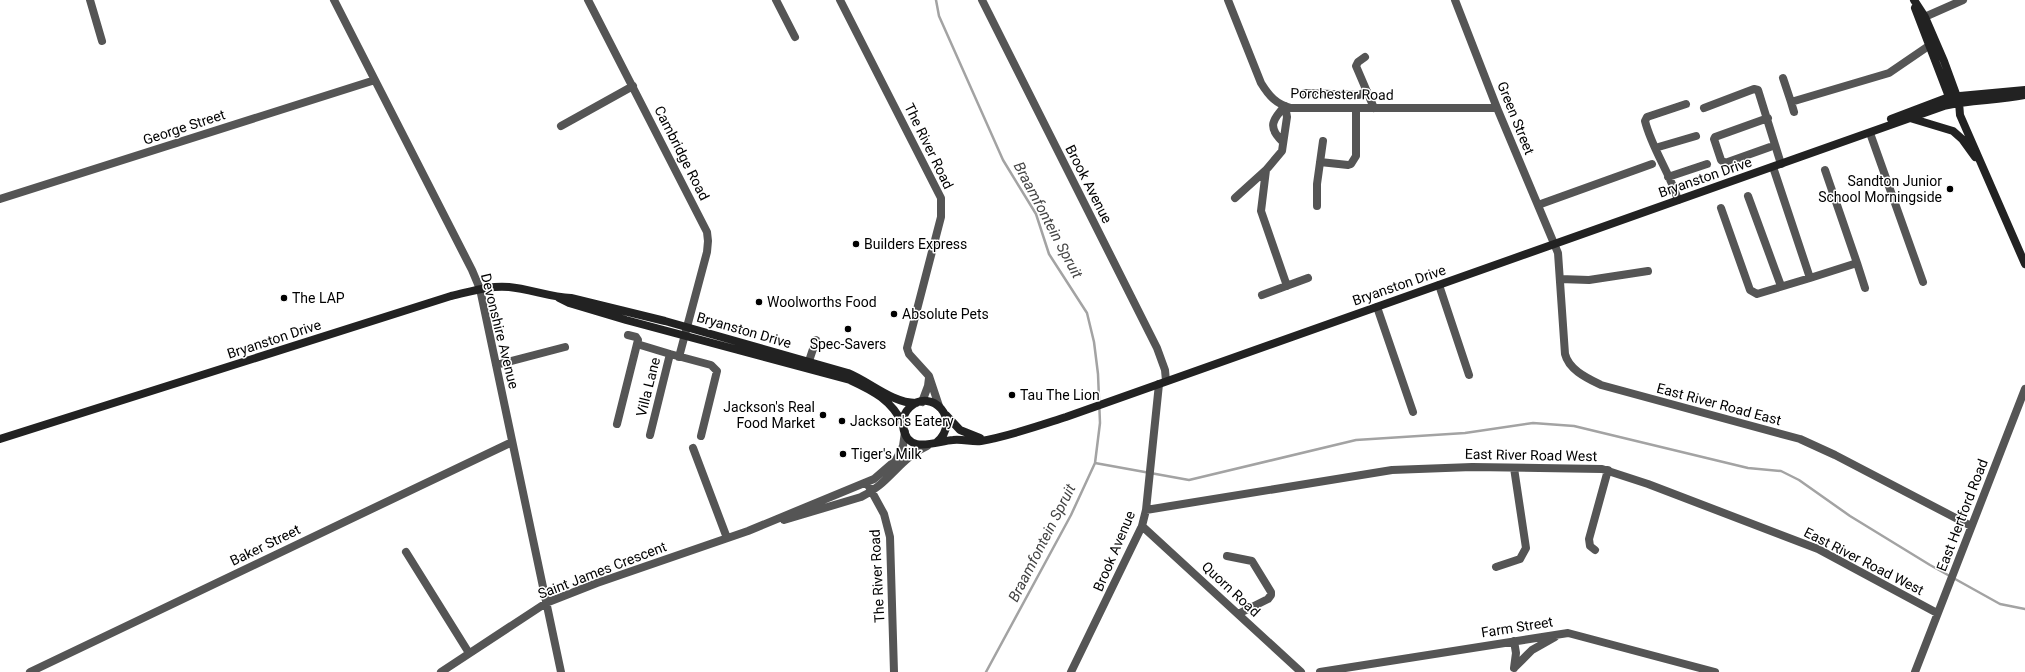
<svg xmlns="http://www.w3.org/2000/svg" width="2025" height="672" viewBox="0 0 2025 672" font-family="Roboto,sans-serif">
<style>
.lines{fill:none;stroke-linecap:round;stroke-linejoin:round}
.stream{stroke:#a3a3a3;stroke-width:2.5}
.street{stroke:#555;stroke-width:8}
.secondary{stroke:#222;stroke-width:8}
.poi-dot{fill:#000;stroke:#fff;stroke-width:1.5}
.labels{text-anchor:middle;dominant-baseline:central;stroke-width:3;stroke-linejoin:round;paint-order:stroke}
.street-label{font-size:14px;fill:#000;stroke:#fff}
.poi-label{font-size:14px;fill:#000;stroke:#fff;text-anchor:start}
.water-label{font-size:15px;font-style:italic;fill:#444;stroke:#fff}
</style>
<rect width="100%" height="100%" fill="#fff"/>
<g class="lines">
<!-- stream -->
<path class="stream" d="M936,0L939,16L1003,160L1036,214L1049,254L1087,313L1094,342L1098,374L1100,423L1095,463L1071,515L986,672
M1095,463L1189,480L1356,440L1465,433L1533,423L1574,426L1748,468L1781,471L1799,480L1850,516L1930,565L2000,604L2025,609"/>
<!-- street -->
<path class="street" d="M90,0L102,41
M334,0L472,270L480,289L561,672
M588,0L707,232L708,241L707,252L679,357
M776,0L795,37
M840,0L941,198V217L907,348L909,354L929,376L939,406
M982,0L1157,348L1165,370L1166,381
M1228,0L1261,83C1269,96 1276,104 1291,108H1497
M1455,0L1497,108L1558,253L1565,354C1569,370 1587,378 1601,385L1800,439L1835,455L1971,526
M1920,19L1963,0
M1365,57L1358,62L1356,66L1374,108
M1783,78L1791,102L1889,73L1930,45
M1305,93L1359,95L1367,91
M1791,102L1794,112
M1285,106L1287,117L1282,151L1266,170L1261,211L1287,286
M1704,108L1754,89L1758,90L1781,164
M1768,118L1715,137L1714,139L1721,160L1725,163L1770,147
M561,126L633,86
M1870,133L1923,282
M1282,141C1267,127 1273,119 1285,106
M1655,148L1696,136
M1320,162L1348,165L1351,164L1356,156V108
M1773,167L1810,278L1857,263L1825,170
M1668,177L1707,164
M1748,196L1781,286
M1235,198L1266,170
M0,199L375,80
M1678,200C1670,173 1652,149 1645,121L1647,117L1686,104
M1538,205L1652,164
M1317,206V184L1323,141
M1721,208L1750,290L1757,294L1810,278
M1857,263L1865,288
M1560,279L1589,280L1648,271
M1439,285L1469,375
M1262,295L1308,278
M1377,307L1413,412
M637,344L670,354
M809,361L816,340
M496,365L565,347
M922,402L928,386L929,378
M617,424L638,340L636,337L628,335
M650,435L670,354L711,365L717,371L701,436
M693,448L727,538
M867,483L884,514L890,537L894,672
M1146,510L1392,470L1472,467L1602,469L1648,484L1818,549L1937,613
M784,520L861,497C888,485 901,457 927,446
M1142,526L1301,672
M1595,550L1590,546L1589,539L1608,470
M406,552L469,653
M1227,556L1252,561L1271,592V595L1268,599L1238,614
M1496,567L1520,559L1526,548L1514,468
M1514,641L1516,653L1514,668
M1515,667L1532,650L1555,637
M30,672L512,442
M441,672L546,603L597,583L748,531L874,479L896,460L903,446L905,432
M1071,672L1142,526L1146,510L1159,384
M1320,672L1568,633L1715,672
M1915,672L2025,389"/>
<!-- secondary -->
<path class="secondary" d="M1914,0L1925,17L1944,61L1959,102L1960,115L2025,264
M1915,8L1951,102
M1910,118L1953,131L1962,139L1975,157
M1891,119L1949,97L2025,90
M559,298L569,303L626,320L850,380C874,391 891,400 903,424
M946,415L960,430L980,438
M0,439L451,296C470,292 489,285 509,287C530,289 550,297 571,298L665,321L848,373C870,382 892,403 916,403
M937,442C962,420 932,387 910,407C905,412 902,419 903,426C907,456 936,441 953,440C963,439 972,442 981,441C1010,436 1038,426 1066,417L1944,106C1970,99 1998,101 2025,95"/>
</g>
<!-- markers -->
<g class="poi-dot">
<circle cx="1950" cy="189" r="4"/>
<circle cx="856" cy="244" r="4"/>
<circle cx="284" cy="298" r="4"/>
<circle cx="759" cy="302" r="4"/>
<circle cx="894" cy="314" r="4"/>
<circle cx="848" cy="329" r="4"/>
<circle cx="1012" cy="395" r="4"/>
<circle cx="823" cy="415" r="4"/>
<circle cx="842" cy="421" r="4"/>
<circle cx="843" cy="454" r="4"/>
</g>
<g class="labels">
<!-- street labels -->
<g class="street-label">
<text transform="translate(1342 94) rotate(1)">Porchester Road</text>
<text transform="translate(1516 118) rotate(68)">Green Street</text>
<text transform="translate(184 127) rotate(-18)">George Street</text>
<text transform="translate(929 146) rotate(64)">The River Road</text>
<text transform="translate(682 153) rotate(63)">Cambridge Road</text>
<text transform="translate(1705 177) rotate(-19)">Bryanston Drive</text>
<text transform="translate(1089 184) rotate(63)">Brook Avenue</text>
<text transform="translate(1399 285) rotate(-19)">Bryanston Drive</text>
<text transform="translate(744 330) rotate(16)">Bryanston Drive</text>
<text transform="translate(500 331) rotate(76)">Devonshire Avenue</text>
<text transform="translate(274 339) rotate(-18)">Bryanston Drive</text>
<text transform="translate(648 387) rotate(-76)">Villa Lane</text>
<text transform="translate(1719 404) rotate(15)">East River Road East</text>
<text transform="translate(1531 455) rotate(1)">East River Road West</text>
<text transform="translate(1962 515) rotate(-69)">East Hertford Road</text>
<text transform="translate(265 545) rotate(-26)">Baker Street</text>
<text transform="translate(1114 551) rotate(-67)">Brook Avenue</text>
<text transform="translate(1864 561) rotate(27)">East River Road West</text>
<text transform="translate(602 570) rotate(-21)">Saint James Crescent</text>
<text transform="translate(877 576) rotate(-93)">The River Road</text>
<text transform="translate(1231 589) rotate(43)">Quorn Road</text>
<text transform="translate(1517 627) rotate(-9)">Farm Street</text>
</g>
<!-- poi labels -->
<g class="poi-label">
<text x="1942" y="181" text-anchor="end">Sandton Junior<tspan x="1942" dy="16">School Morningside</tspan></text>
<text x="864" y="244">Builders Express</text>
<text x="292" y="298">The LAP</text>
<text x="767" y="302">Woolworths Food</text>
<text x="902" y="314">Absolute Pets</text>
<text x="848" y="344" text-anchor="middle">Spec-Savers</text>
<text x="1020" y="395">Tau The Lion</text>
<text x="815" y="407" text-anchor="end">Jackson's Real<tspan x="815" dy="16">Food Market</tspan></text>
<text x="850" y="421">Jackson's Eatery</text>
<text x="851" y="454">Tiger's Milk</text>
</g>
<!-- water labels -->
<g class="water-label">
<text transform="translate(1048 220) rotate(62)">Braamfontein Spruit</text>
<text transform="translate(1042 543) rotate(-63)">Braamfontein Spruit</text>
</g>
</g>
</svg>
